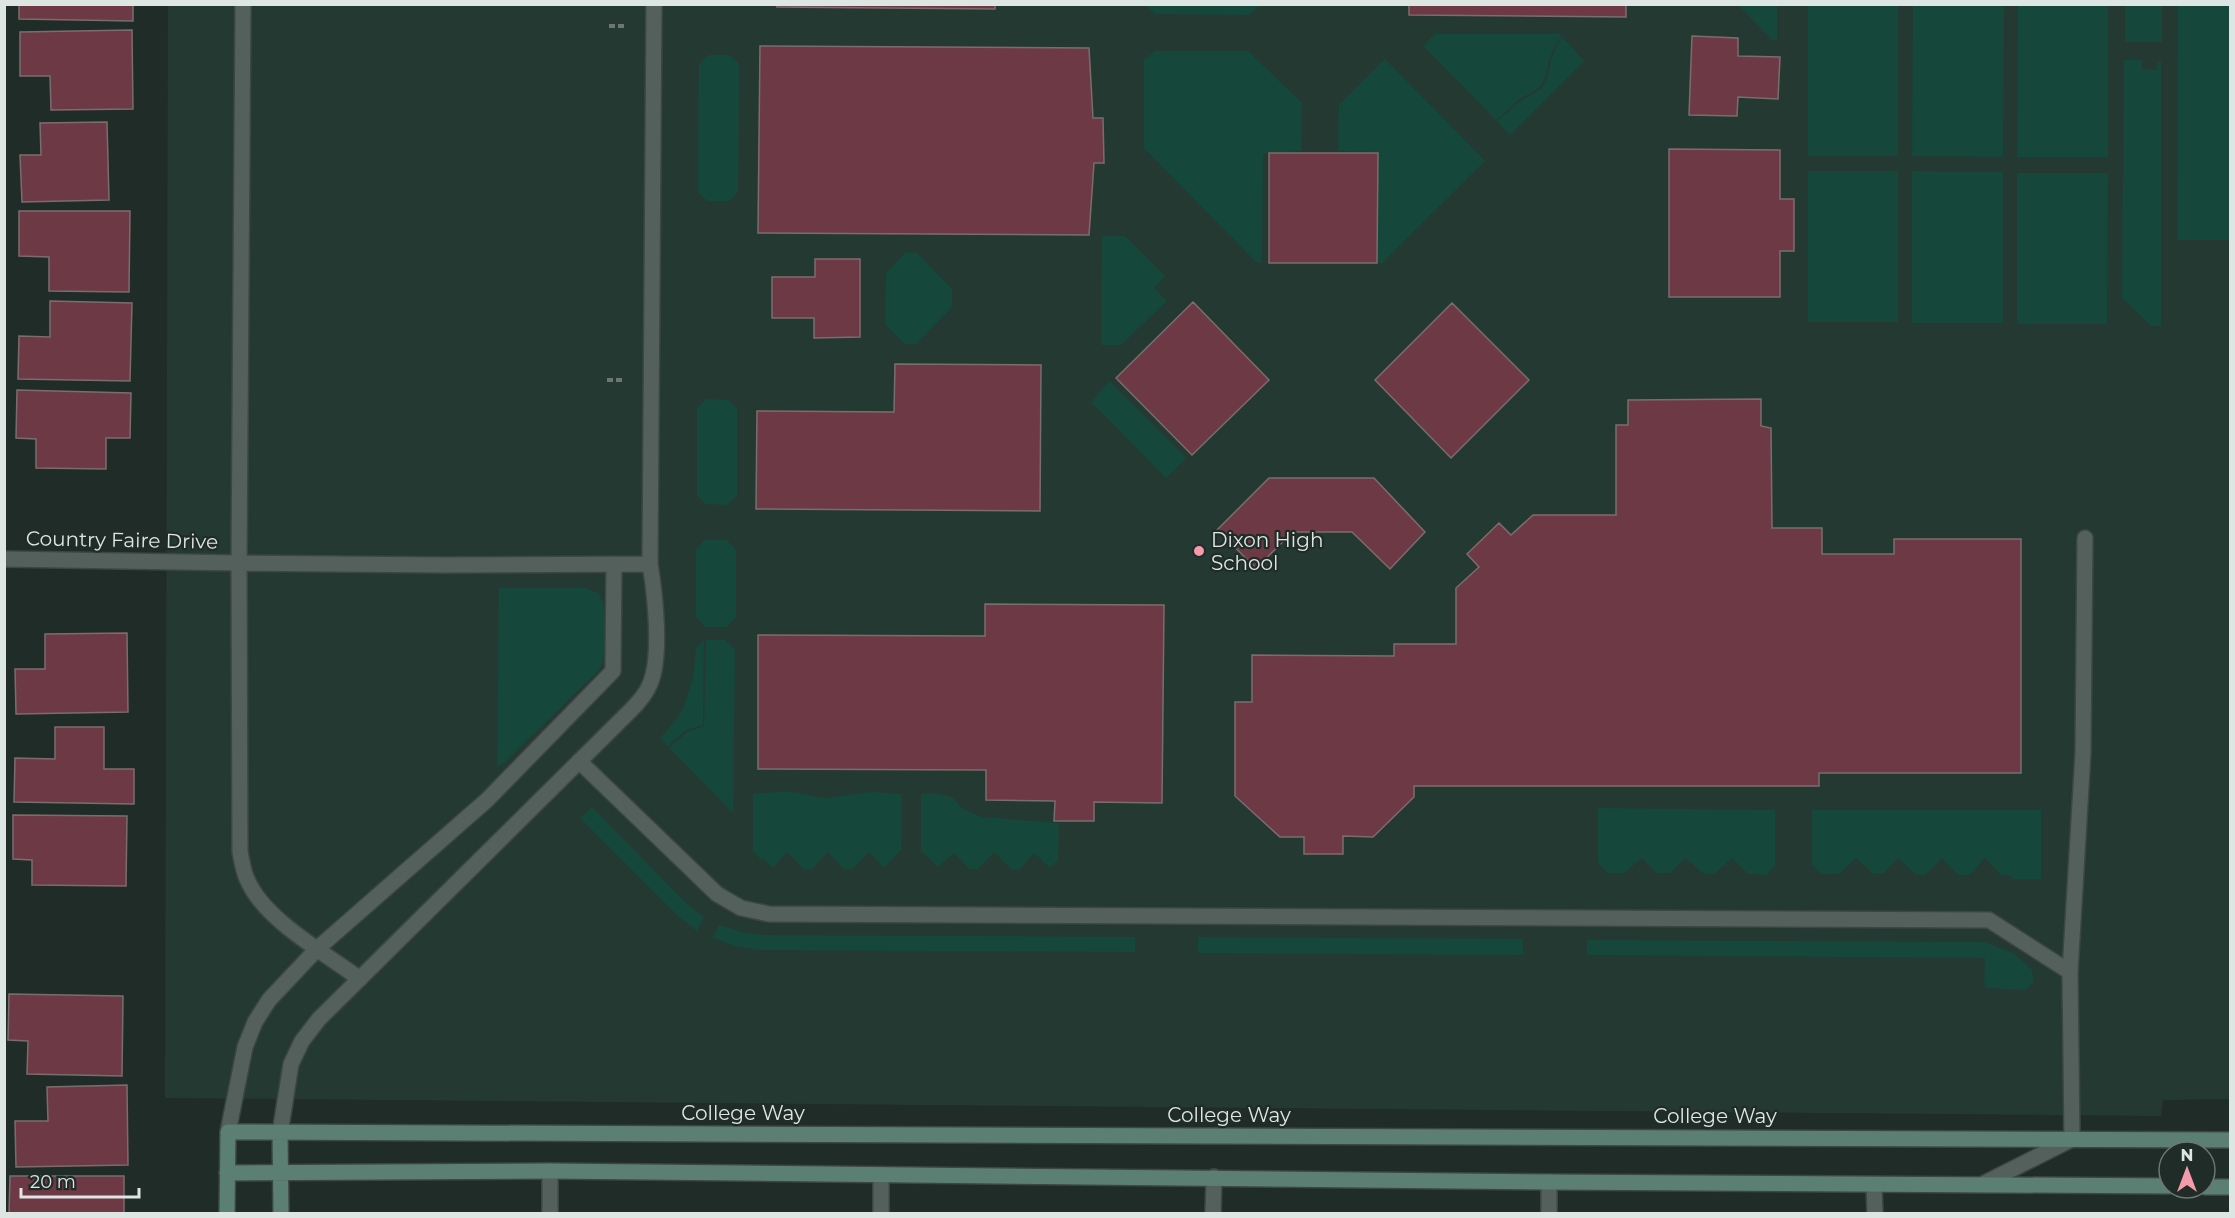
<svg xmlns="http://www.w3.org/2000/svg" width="2235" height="1218" viewBox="0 0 2235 1218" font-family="Montserrat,sans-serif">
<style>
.built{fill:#253933}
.green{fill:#15473a}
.building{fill:#6d3944;stroke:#7b6d6f;stroke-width:1.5}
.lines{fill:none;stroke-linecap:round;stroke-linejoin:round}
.lane-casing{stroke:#3c4643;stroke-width:18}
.street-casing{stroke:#3c4643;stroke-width:18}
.secondary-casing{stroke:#3c4643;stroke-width:18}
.path{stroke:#6c7773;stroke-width:4;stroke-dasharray:6 3;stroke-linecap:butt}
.lane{stroke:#53605b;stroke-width:15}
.street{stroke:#53605b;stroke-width:15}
.secondary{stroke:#5c7f74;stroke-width:15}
.poi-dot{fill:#f39aab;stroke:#202c28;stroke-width:2}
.labels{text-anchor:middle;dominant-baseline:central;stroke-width:4.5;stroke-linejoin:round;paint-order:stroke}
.street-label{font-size:20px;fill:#dee6e3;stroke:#202c28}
.poi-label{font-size:20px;fill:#dee6e3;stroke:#202c28;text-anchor:start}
</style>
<rect width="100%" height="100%" fill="#202c28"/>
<!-- built -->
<path class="built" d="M168,5H2230V1099L2163,1100L2161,1116L165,1098Z"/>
<!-- green -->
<path class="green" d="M1145,5H1260L1249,15L1155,14Z
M1738,5H1777V40H1772Z
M1808,5H1898V156H1808Z
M1913,5H2004L2003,157L1912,156Z
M2018,5L2108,6V157H2017Z
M2125,5H2162V42H2125Z
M2178,5H2230V240H2177Z
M1435,34H1559L1561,36L1550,57L1545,78L1539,88L1520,99L1496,120L1423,46Z
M1562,36L1584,61L1510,135L1497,121L1515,105L1542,88L1548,76L1551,59Z
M1155,51H1248L1302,103L1301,151L1263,154L1262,263H1257L1144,148V60Z
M709,55H730L739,64L738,192L729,201H707L698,192L699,64Z
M1385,59L1485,161L1381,264L1378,263V152L1338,151L1339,105Z
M2124,60H2142V69L2157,70V61H2161V326H2151L2122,298Z
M1808,171H1898V322H1808Z
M1912,171L2003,172V323H1912Z
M2017,173H2108L2107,324H2017Z
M1102,236H1125L1165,276L1154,288L1167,301L1121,345H1101Z
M906,252L917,253L952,289V307L916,344H905L885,324L886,273Z
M1109,381L1186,458L1166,478L1091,402Z
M707,399L728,400L737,408V496L726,505L705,504L697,495V408Z
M705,540H727L736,550V617L727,627H705L696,617V549Z
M499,588H586L598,593C609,604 608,658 599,670L504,763L497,767Z
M704,640L703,725L686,730L668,746L660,738L674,722L683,709L693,677L696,648Z
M706,640H725L735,650L733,813L669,748L687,732L704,726Z
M777,792H792L825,798L872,792L902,794L901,850L884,868L869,852L852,869H844L828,852L812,869H804L787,852L773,868L764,859L762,861L753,851V794Z
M934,793L952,797L963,809L982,817L1059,823L1058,860L1050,868L1034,853L1019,870L1011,869L994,852L978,869H969L954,853L938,867L921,851V794Z
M592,807L683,900L704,917L697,931L679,917L580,818Z
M1598,808L1775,810V866L1766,875L1748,874L1732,858L1714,874L1702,873L1686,858L1670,873H1657L1642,858L1624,873H1608L1598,863Z
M1812,810H2041V879H2012L2011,876L2001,875L1985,858L1969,875H1958L1942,858L1925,875L1915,874L1898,858L1883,874L1872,873L1856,858L1839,874H1822L1812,865Z
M719,925L746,933L764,935L1135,937V952L760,950L738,947L713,938Z
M1198,937L1523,939V955L1198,953Z
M1587,940L1984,942L2013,953L2032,970L2034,981L2027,989L2022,990L1986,988L1984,984L1985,958L1587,955Z"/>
<!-- building -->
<path class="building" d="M19,4H133V21L19,19Z
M777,4H995V9L777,7Z
M1409,4H1626V17L1409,15Z
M132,30L133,109L51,110L50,76H20V32Z
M1692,36L1738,38V56L1780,57L1778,99L1738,97L1737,116L1689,115Z
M760,46L1089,48L1093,118H1103L1104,163H1094L1089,235L758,233Z
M107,122L109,200L22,202L20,155H41L40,123Z
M1669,149L1780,150V199H1794V251H1780V297H1669Z
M1269,153H1378L1377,263H1269Z
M19,211H130L129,292L49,291V257L19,256Z
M815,259H860V337L814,338V318H772V277H815Z
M50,301L132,303L130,381L18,379L19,336L50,337Z
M1193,302L1269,380L1192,455L1116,378Z
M1452,303L1529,380L1451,458L1375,380Z
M895,364L1041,365L1040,511L756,509L757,411L894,412Z
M17,390L131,393L130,438H106V469L36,468V439L16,438Z
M1761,399V426L1771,428L1772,528H1822V554H1894V539H2021V773H1819V786H1414V797L1373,837L1343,836V854H1304V837H1280L1235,796V702H1252V655L1394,656V644H1456V588L1479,567L1467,554L1499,523L1511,535L1533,515H1616V425H1628V400Z
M1269,478H1374L1425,532L1390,569L1352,532H1293L1256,568L1217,530Z
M985,604L1164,605L1162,803L1094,802V821H1054L1055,801L986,800V770L758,769V635L985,636Z
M127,633L128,712L16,714L15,669H45V634Z
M55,727H104V769H134V804L14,802L15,758L55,759Z
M13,815L127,816L126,886L32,885V860L13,859Z
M9,994L123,996L122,1076L27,1074L28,1041L8,1040Z
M127,1085L128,1165L16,1167L15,1121H48L47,1087Z
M10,1176H124V1214H9Z"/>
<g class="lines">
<!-- lane casing -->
<g class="lane-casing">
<path id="lane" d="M243,4L239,563L240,852C242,861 243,871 247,879C263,919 325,953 360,979
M239,563L445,565L650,564
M579,761L717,894L741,908L769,914L1989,920L2070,972L2072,1139L1983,1184
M2070,972L2083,753L2085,538
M228,1132L245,1047L255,1022L269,1000L318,948L487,800L613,671L614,564
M280,1133L291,1064L302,1041L319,1019L631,710C639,702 646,694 650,684C662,656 655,594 650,564L654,4
M1874,1185L1875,1214
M550,1214V1171
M881,1214V1175
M1213,1214L1214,1177
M1549,1214V1182"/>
</g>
<!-- street casing -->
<g class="street-casing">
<path id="street" d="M4,559L239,563"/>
</g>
<!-- secondary casing -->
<g class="secondary-casing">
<path id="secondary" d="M280,1133L281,1214
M227,1173L550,1171L1549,1182L2169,1186
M2205,1187H2230
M227,1214L228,1132L2230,1140"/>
</g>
<!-- path -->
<path class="path" d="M609,26H627
M607,380H625"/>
<!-- lane -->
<use href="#lane" class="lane"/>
<!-- street -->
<use href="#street" class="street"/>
<!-- secondary -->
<use href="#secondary" class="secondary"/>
</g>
<!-- markers -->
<circle class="poi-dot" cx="1199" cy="551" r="6"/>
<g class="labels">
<!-- street labels -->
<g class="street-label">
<text transform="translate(122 540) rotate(1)">Country Faire Drive</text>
<text x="743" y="1113">College Way</text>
<text x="1229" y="1115">College Way</text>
<text x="1715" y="1116">College Way</text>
</g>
<!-- poi labels -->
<g class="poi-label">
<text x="1211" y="540">Dixon High<tspan x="1211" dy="23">School</tspan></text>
</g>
</g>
<!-- border -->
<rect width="2235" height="1218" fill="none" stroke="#dee6e3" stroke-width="12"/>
<!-- north arrow -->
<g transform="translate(2187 1170)"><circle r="28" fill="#202c28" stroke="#6c7673" stroke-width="1.5"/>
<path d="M0-4.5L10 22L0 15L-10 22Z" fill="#f39aab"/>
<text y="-9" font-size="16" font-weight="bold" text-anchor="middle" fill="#dee6e3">N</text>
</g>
<!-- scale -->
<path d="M21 1188v9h118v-9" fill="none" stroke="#dee6e3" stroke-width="3"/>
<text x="30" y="1188" font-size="18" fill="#dee6e3" stroke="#202c28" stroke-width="4.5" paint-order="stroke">20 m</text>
</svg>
